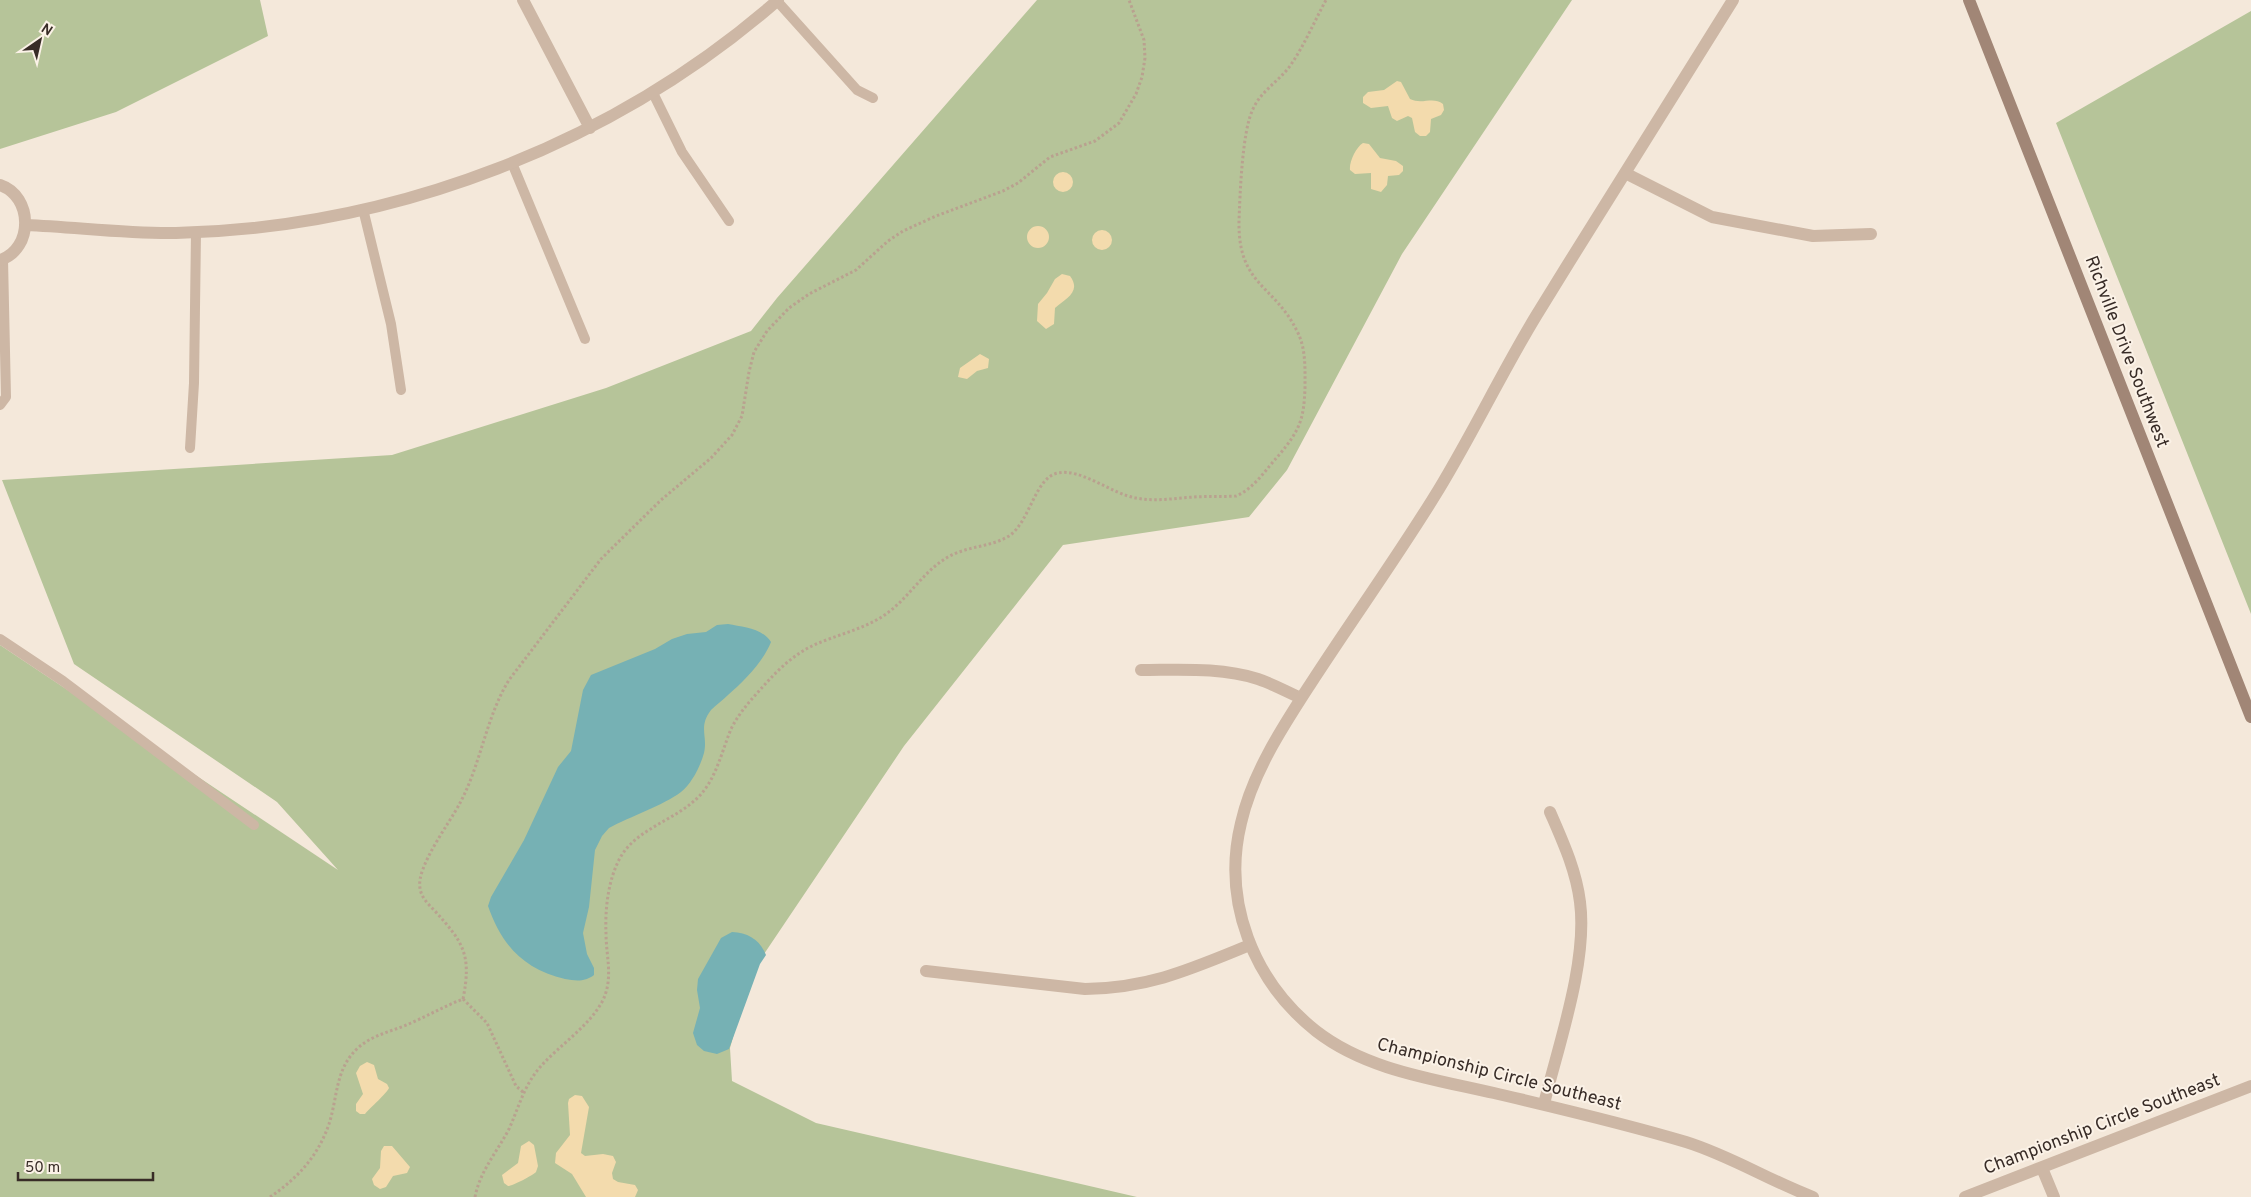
<svg xmlns="http://www.w3.org/2000/svg" width="2251" height="1197" viewBox="0 0 2251 1197" font-family="Overpass,sans-serif">
<style>
.green{fill:#b6c499}
.sand{fill:#f3dbad}
.water{fill:#76b1b4}
.lines{fill:none;stroke-linecap:round;stroke-linejoin:round}
.path{stroke:#b9a18f;stroke-width:3;stroke-dasharray:2.5 2.5;stroke-linecap:butt}
.service{stroke:#cdb7a5;stroke-width:10}
.minor{stroke:#cdb7a5;stroke-width:12}
.secondary{stroke:#a18676;stroke-width:12}
.labels{text-anchor:middle;dominant-baseline:central;stroke-width:4;stroke-linejoin:round;paint-order:stroke}
.street-label{font-size:18px;fill:#382c27;stroke:#fbf2e7}
</style>
<rect width="100%" height="100%" fill="#f4e8da"/>
<!-- green -->
<path class="green" d="M0,0H260L268,36L116,112L0,149Z
M1037,0H1572L1402,254L1287,470L1249,517L1063,545L904,746L762,957L742,1005L730,1048L732,1081L816,1123L1137,1197H0V645L338,870L277,802L74,664L2,480L392,455L606,388L751,331L777,298Z
M2251,11V614L2056,123Z"/>
<!-- sand -->
<path class="sand" d="M1397,81L1401,82L1410,99C1422,105 1433,96 1443,104L1444,110L1441,115L1431,119L1430,132L1426,136H1420L1415,132L1412,118L1408,116L1397,121L1392,118L1388,106L1371,108L1363,103V97L1368,92L1384,90Z
M1363,143L1369,144L1380,158L1396,161L1403,166V171L1399,175L1388,176L1387,185L1381,192L1371,189V173L1355,174L1350,170C1349,162 1356,147 1363,143Z
M1053 182a10 10 0 1 1 20 0a10 10 0 1 1-20 0Z
M1027 237a11 11 0 1 1 22 0a11 11 0 1 1-22 0Z
M1092 240a10 10 0 1 1 20 0a10 10 0 1 1-20 0Z
M1062,274L1070,276C1082,292 1065,299 1055,308L1054,324L1046,329L1037,321L1038,304L1047,293L1055,279Z
M980,354L989,359L988,368L977,371L967,379L958,377L960,368Z
M367,1062L374,1065L378,1079L387,1084L389,1088C387,1093 370,1108 365,1114H360L356,1111V1104L363,1094L356,1073L360,1066Z
M575,1095L582,1096L589,1107L581,1153L585,1156L603,1154L613,1156L616,1162L612,1173L613,1179L618,1182L635,1185L638,1190L635,1197H586L572,1174L555,1163L556,1153L570,1135L568,1103L569,1099Z
M529,1141L534,1145L538,1166L536,1172C533,1175 513,1186 508,1186L504,1183L502,1175L518,1163L521,1146Z
M384,1146H392L410,1167L407,1173L393,1176L386,1187L380,1189L374,1185L372,1179L380,1168L381,1151Z"/>
<!-- water -->
<path class="water" d="M728,624C743,627 762,628 771,642C763,662 744,681 728,695C723,700 716,705 711,710C698,727 708,736 704,753C700,767 692,783 681,792C664,805 629,817 609,828L602,836L595,850L589,907L583,933L587,954L594,968V975C585,982 576,981 565,979C524,969 502,946 488,906L491,897L524,840L558,767L571,751L583,690L591,675L655,649L672,639L687,634L706,632L717,625Z
M732,932C749,933 760,940 766,955L760,964L729,1049L717,1054L704,1051L697,1045L693,1033L700,1008L697,990L698,979L721,938Z"/>
<g class="lines">
<!-- path -->
<path class="path" d="M463,999C472,954 463,942 434,910C428,904 421,897 420,888C416,867 449,824 460,803C481,764 486,717 509,680L601,559L661,500L711,458L732,435L742,416L749,372L754,352L767,331L789,308L809,294L856,270L888,241L903,231L936,216L1003,191L1018,183L1050,157L1095,141L1119,123L1136,94L1142,77L1145,58L1144,40L1129,0
M463,999L487,1023L516,1086L523,1092
M270,1197C298,1178 318,1156 329,1124C338,1096 335,1068 359,1047C374,1034 394,1031 411,1023C429,1015 445,1006 463,999
M475,1197C480,1171 497,1152 509,1129C519,1107 524,1085 541,1066C560,1045 588,1027 602,1002C614,979 606,957 606,933C605,909 608,880 620,858C637,827 679,820 702,793C717,775 722,751 731,729C738,715 748,703 759,691C774,674 791,656 812,646C835,635 862,630 883,616C908,600 922,572 948,557C967,546 991,547 1009,536C1030,522 1035,477 1058,473C1081,468 1112,494 1136,498C1156,502 1175,498 1194,497C1208,496 1222,497 1236,496C1254,489 1266,469 1279,455C1300,430 1304,419 1305,387C1305,368 1306,348 1297,331C1274,284 1238,286 1239,221C1240,195 1242,131 1253,109C1261,91 1278,82 1290,66C1304,46 1314,22 1326,0"/>
<!-- service -->
<path class="service" d="M777,1L857,90L873,98
M653,93L682,152L729,221
M512,163L585,339
M363,209L391,324L401,390
M0,405L6,397L3,259
M190,448L194,383L196,232
M0,639L63,681L254,825"/>
<!-- minor -->
<path class="minor" d="M523,0L590,128
M1733,0C1668,105 1601,210 1536,316C1502,372 1473,433 1439,489C1400,553 1356,614 1315,677C1286,722 1253,770 1241,823C1222,901 1253,981 1316,1031C1366,1070 1433,1079 1494,1093C1558,1108 1623,1123 1686,1142C1731,1156 1770,1181 1813,1197
M1625,173L1712,217L1813,236L1871,234
M0,185C33,196 34,249 0,260
M26,225C76,227 127,234 176,233C395,228 613,144 778,0
M1141,670C1180,670 1221,667 1258,679C1273,684 1287,692 1301,698
M926,971L1085,989C1150,988 1191,969 1250,945
M1544,1104C1558,1046 1588,962 1580,902C1576,870 1563,842 1550,812
M2042,1168L2054,1197
M1965,1197L2251,1086"/>
<!-- secondary -->
<path class="secondary" d="M1969,0L2251,717"/>
</g>
<g class="labels">
<!-- street labels -->
<g class="street-label">
<text transform="translate(2126 352) rotate(69)">Richville Drive Southwest</text>
<text transform="translate(1499 1075) rotate(14)">Championship Circle Southeast</text>
<text transform="translate(2102 1125) rotate(-21)">Championship Circle Southeast</text>
</g>
</g>
<!-- north arrow -->
<g transform="translate(40 40) rotate(34)" stroke="#fbf2e7" stroke-width="4" paint-order="stroke">
<path d="M0-4L9 19L0 12L-9 19Z" fill="#382c27"/>
<text y="-8" font-size="14" font-weight="bold" text-anchor="middle" fill="#382c27">N</text>
</g>
<!-- scale -->
<path d="M18 1172v8h135v-8" fill="none" stroke="#382c27" stroke-width="2.5"/>
<text x="25" y="1172" font-size="15" fill="#382c27" stroke="#fbf2e7" stroke-width="4" paint-order="stroke">50 m</text>
</svg>
